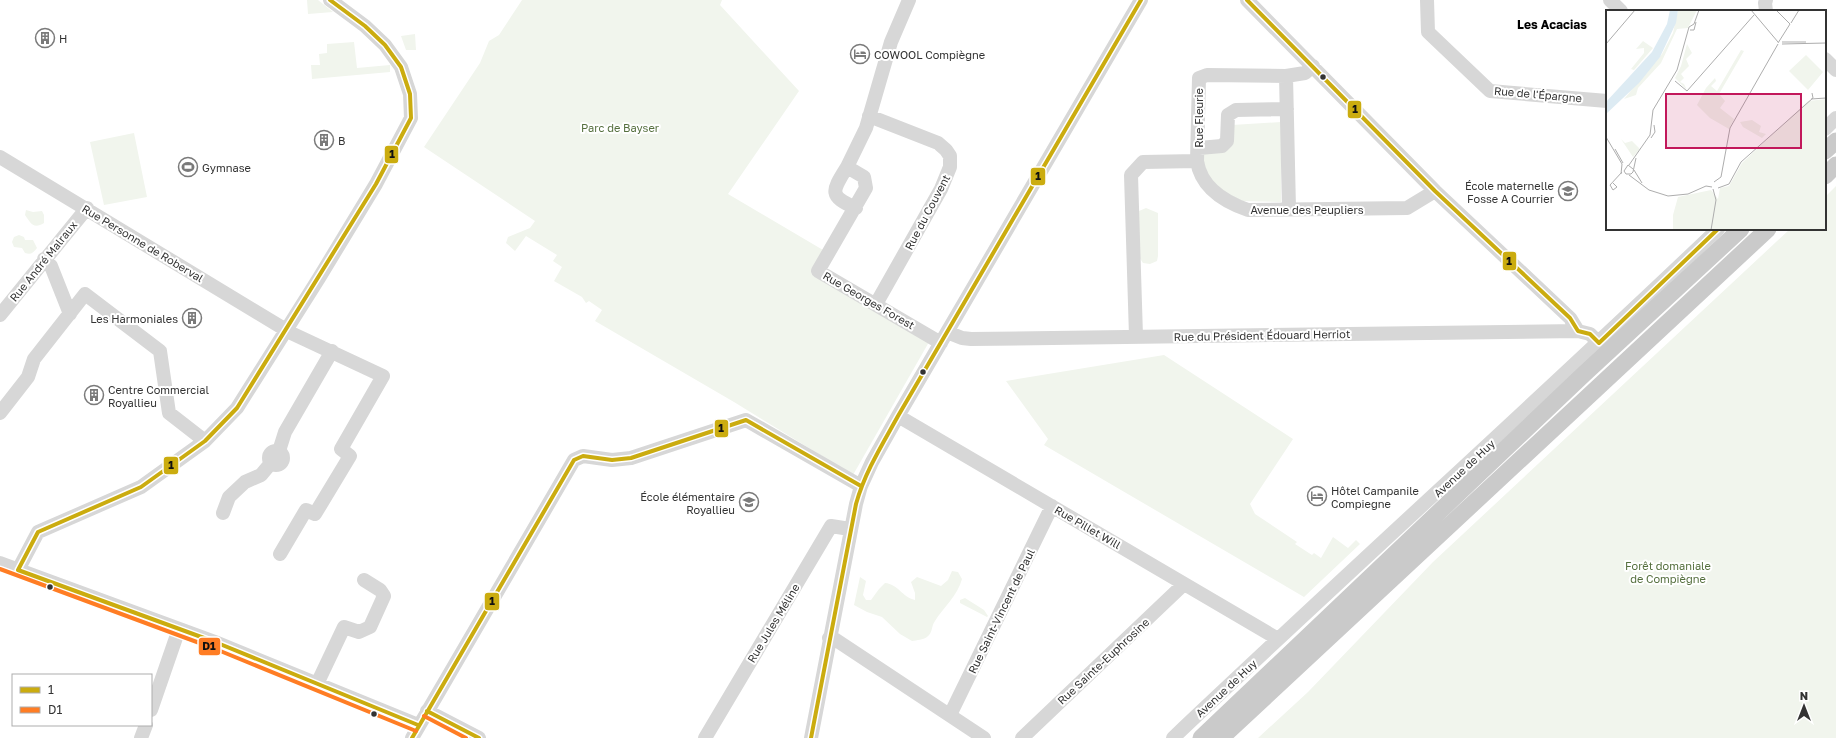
<svg xmlns="http://www.w3.org/2000/svg" width="1836" height="738" viewBox="0 0 1836 738" font-family="'Golos Text',sans-serif">
<style>
.green{fill:#f1f5ed}
.lines{fill:none;stroke-linecap:round;stroke-linejoin:round}
.minor{stroke:#d7d7d7;stroke-width:14}
.major{stroke:#cacaca;stroke-width:17}
.bus-1-casing{stroke:#fff;stroke-width:7}
.bus-2-casing{stroke:#fff;stroke-width:7}
.bus-1{stroke:#cbac0f;stroke-width:4}
.bus-2{stroke:#ff7d24;stroke-width:4}
.bus-dot{fill:#333;stroke:#fff;stroke-width:1.5}
.labels{text-anchor:middle;dominant-baseline:central;stroke-width:4;stroke-linejoin:round;paint-order:stroke}
.poi-label{font-size:11px;fill:#333;stroke:#fff;text-anchor:start}
.street-label{font-size:11px;fill:#333;stroke:#fff}
.park-label{font-size:11px;fill:#56703f;stroke:#fff}
.neighbourhood-label{font-size:12px;font-weight:bold;fill:#000;stroke:#fff}
.inset-road{fill:none;stroke:#adadad;stroke-width:1}
.view{fill:#c2185b;fill-opacity:0.15;stroke:#c2185b;stroke-width:2}
.inset-edge{fill:none;stroke:#333;stroke-width:2}
.line-badge{stroke:#fff;stroke-width:1.5}
.pale-badge-label{font-size:11px;text-anchor:middle;font-weight:bold;fill:#111}
</style>
<rect width="100%" height="100%" fill="#fff"/>
<!-- green -->
<path class="green" d="M307,0H318L333,12L308,14Z
M522,0H722L720,5L799,91L728,194L823,250L811,273L929,342L853,475L734,402L595,321L602,310L589,301L586,303L582,297L554,281L562,267L553,261L557,255L526,236L515,251L506,243L508,237L530,228L535,221L424,147L480,63L489,41L499,35Z
M415,34L416,50H406L401,36Z
M354,42L357,68L390,65V72L312,79L311,65H320L319,54L327,53V44Z
M1281,122V202L1243,201L1230,196L1214,185L1204,167L1203,152L1228,149L1232,145V125Z
M134,133L147,197L104,205L90,142Z
M1836,186V738H1258L1308,692L1433,562L1790,229H1825V197Z
M1146,208L1158,213V256L1157,261L1150,264L1143,263L1139,257L1138,217L1139,211Z
M26,210L33,212L42,211L44,215V223C33,230 30,222 25,215Z
M19,235L24,237L25,240H33L37,248C33,253 31,255 25,253L22,248L14,247L12,242L14,237Z
M1164,355L1293,439L1250,504L1255,514L1297,542L1295,544L1312,555L1314,553L1321,558L1333,537L1348,548L1356,540L1360,544L1304,597L1044,445L1048,439L1006,381Z
M952,571L958,572L962,579C958,595 943,608 935,621C931,626 933,633 927,637C923,640 917,640 912,641L900,634L882,617L867,612L854,605L860,577L866,581L863,595L866,600H871L879,589L885,583C898,584 902,597 915,600V593L911,582L917,577L941,586L948,580Z
M965,598L984,610L988,616L987,617L960,603V600Z"/>
<g class="lines">
<!-- minor -->
<path class="minor" d="M909,0L891,42L866,128L847,167L864,177L866,188L818,271L941,343
M1247,0L1435,191L1570,318L1578,331L1590,334L1599,343
M1427,0L1428,32L1490,91L1607,101
M1610,0L1621,11
M1766,11L1765,3L1766,0
M1825,59L1836,70
M1313,66L1305,73L1286,76L1207,75L1199,78L1197,161C1201,188 1225,202 1248,210L1407,208L1435,191
M1286,76L1289,209
M869,116L938,143L946,150L950,156V167L941,189L876,304
M1825,129L1836,118
M1199,148L1222,146L1227,141L1228,115L1236,110L1287,109
M0,157L291,333L383,376L341,449L350,456L315,514L306,510L280,554
M847,167C832,191 828,196 856,208
M44,259L51,266L70,314
M0,315L87,208
M947,332L962,338L971,339L1578,331
M1136,336L1131,175L1143,162L1197,161
M0,413L28,377L34,359L85,294L160,351L169,413L205,441
M898,416L1278,639
M269 458a7 7 0 1 1 14 0a7 7 0 1 1-14 0Z
M279,451L285,432L332,351
M223,513L229,497L245,482L261,475L271,463
M0,563L215,642L418,725
M18,570L38,532L141,487L205,441L237,408L319,278L376,184L411,118L410,94L401,67L385,45L365,26L330,0
M829,638L836,640L984,738
M317,684L344,627L359,632L370,627L384,596L380,590L364,580
M151,710L179,629
M427,711L479,738
M950,715L1052,506
M141,738L146,725
M412,738L574,460L583,456L612,460L631,458L746,420L861,486
M705,738L831,526L850,529
M811,738L856,504L861,486L872,462L898,416L1141,0
M1022,738L1184,584
M1173,738C1353,567 1538,401 1718,229"/>
<!-- major -->
<path class="major" d="M1825,151L1836,141
M1825,176L1836,165
M1201,738L1584,374L1741,229
M1221,738L1768,229"/>
<!-- bus-1 casing -->
<g class="bus-1-casing">
<path id="bus-1" d="M1247,0L1435,191L1570,318L1578,331L1590,334L1599,343
M1599,343L1718,229
M18,570L38,532L141,487L205,441L237,408L376,184L411,118L410,94L401,67L385,45L365,26L330,0
M18,570L215,642L418,725
M427,711L479,738
M412,738L574,460L583,456L612,460L631,458L746,420L861,486
M811,738L856,504C865,472 882,445 898,416L1141,0"/>
</g>
<!-- bus-2 casing -->
<g class="bus-2-casing">
<path id="bus-2" d="M0,569L213,648L416,731
M424,716L466,738"/>
</g>
<!-- bus-1 -->
<use href="#bus-1" class="bus-1"/>
<!-- bus-2 -->
<use href="#bus-2" class="bus-2"/>
</g>
<!-- icons -->
<defs>
<g id="building-ring" transform="scale(1)"><circle r="9.5" fill="#fff" stroke="#7a7a7a" stroke-width="1.5"/><path d="M-4-6H4V6H1V3H-1V6H-4ZM-2.5-4.3h1.7v1.8h-1.7ZM.8-4.3h1.7v1.8H.8ZM-2.5-1h1.7V.8h-1.7ZM.8-1h1.7V.8H.8Z" fill="#7a7a7a"/></g>
<g id="hotel-ring" transform="scale(1)"><circle r="9.5" fill="#fff" stroke="#7a7a7a" stroke-width="1.5"/><path d="M-6-4.5h1.5V1H6V5H4.5V3h-9V5H-6ZM-4 0a1.8 1.8 0 1 1 3.6 0ZM.5 0V-2.5h3Q6-2.5 6 0Z" fill="#7a7a7a"/></g>
<g id="stadium-ring" transform="scale(1)"><circle r="9.5" fill="#fff" stroke="#7a7a7a" stroke-width="1.5"/><path d="M0-5a6.5 5 0 1 0 0 10a6.5 5 0 1 0 0-10ZM-3.5-1.8h7v3.6h-7Z" fill="#7a7a7a"/></g>
<g id="school-ring" transform="scale(1)"><circle r="9.5" fill="#fff" stroke="#7a7a7a" stroke-width="1.5"/><path d="M0-5L7-2L0 1L-7-2ZM-4 1L0 2.5L4 1V4Q0 6-4 4Z" fill="#7a7a7a"/></g>
</defs>
<g fill-rule="evenodd">
<use href="#building-ring" x="45" y="38"/>
<use href="#hotel-ring" x="860" y="54"/>
<use href="#building-ring" x="324" y="140"/>
<use href="#stadium-ring" x="188" y="167"/>
<use href="#school-ring" x="1568" y="191"/>
<use href="#building-ring" x="192" y="318"/>
<use href="#building-ring" x="94" y="395"/>
<use href="#hotel-ring" x="1317" y="496"/>
<use href="#school-ring" x="749" y="502"/>
</g>
<!-- markers -->
<g class="bus-dot">
<circle cx="1323" cy="77" r="3.5"/>
<circle cx="923" cy="372" r="3.5"/>
<circle cx="50" cy="587" r="3.5"/>
<circle cx="374" cy="714" r="3.5"/>
</g>
<g class="labels">
<!-- poi labels -->
<g class="poi-label">
<text x="59" y="38">H</text>
<text x="874" y="54">COWOOL Compiègne</text>
<text x="338" y="140">B</text>
<text x="202" y="167">Gymnase</text>
<text x="1554" y="185" text-anchor="end">École maternelle<tspan x="1554" dy="13">Fosse A Courrier</tspan></text>
<text x="178" y="318" text-anchor="end">Les Harmoniales</text>
<text x="108" y="389">Centre Commercial<tspan x="108" dy="13">Royallieu</tspan></text>
<text x="1331" y="490">Hôtel Campanile<tspan x="1331" dy="13">Compiegne</tspan></text>
<text x="735" y="496" text-anchor="end">École élémentaire<tspan x="735" dy="13">Royallieu</tspan></text>
</g>
<!-- street labels -->
<g class="street-label">
<text transform="translate(1538 94) rotate(5)">Rue de l'Épargne</text>
<text transform="translate(1198 118) rotate(-90)">Rue Fleurie</text>
<text x="1307" y="209">Avenue des Peupliers</text>
<text transform="translate(927 212) rotate(-62)">Rue du Couvent</text>
<text transform="translate(143 243) rotate(31)">Rue Personne de Roberval</text>
<text transform="translate(43 261) rotate(-51)">Rue André Malraux</text>
<text transform="translate(869 300) rotate(30)">Rue Georges Forest</text>
<text transform="translate(1262 335) rotate(-1)">Rue du Président Édouard Herriot</text>
<text transform="translate(1464 468) rotate(-43)">Avenue de Huy</text>
<text transform="translate(1088 527) rotate(30)">Rue Pillet Will</text>
<text transform="translate(1001 611) rotate(-64)">Rue Saint-Vincent de Paul</text>
<text transform="translate(773 623) rotate(-59)">Rue Jules Méline</text>
<text transform="translate(1103 661) rotate(-43)">Rue Sainte-Euphrosine</text>
<text transform="translate(1226 688) rotate(-43)">Avenue de Huy</text>
</g>
<!-- park labels -->
<g class="park-label">
<text x="620" y="127">Parc de Bayser</text>
<text x="1668" y="565">Forêt domaniale<tspan x="1668" dy="13">de Compiègne</tspan></text>
</g>
<!-- neighbourhood labels -->
<g class="neighbourhood-label">
<text x="1552" y="24">Les Acacias</text>
</g>
</g>
<!-- overview -->
<g transform="translate(1606 10)">
<rect width="220" height="220" fill="#fff"/>
<path d="M72,0H91L82,18L71,19L55,53L32,78L30,85L18,89L56,44L67,23ZM37,31L47,38L28,60L25,59L38,43V38L30,39ZM81,34L86,43L80,49L83,56L75,64L78,68L74,72L78,74L81,80L69,68L75,56ZM135,40L138,41L113,84L119,91L114,98L128,109L123,119L104,108L91,95L100,78L109,68L110,71L105,76L111,81ZM200,45L217,62L202,80L183,61ZM220,89V220H67V205L72,187L105,180L112,189L114,178L123,176L136,153L202,91ZM146,110L155,116L153,122L160,124L156,128L137,117L134,112ZM15,129L19,133L26,131L34,139L27,147Z" fill="#f1f5ed"/>
<path d="M64,0H72L70,13L54,47L33,73L0,104V92L46,42L61,14Z" fill="#ddebf3"/>
<path class="inset-road" d="M145,0L172,32M170,0L184,14M185,13L193,0M84,20H88L90,12M176,32H200M172,33L184,14M0,34L29,0M176,34L220,33M69,71L81,81L148,5M205,89L220,88M0,127L16,154L15,164M45,128L49,122L48,115M9,139L17,153M23,155L44,125L47,100L71,60L83,17L88,14L93,0M27,159L22,155L18,161L20,164H25L27,162L30,148M28,160L36,173M23,165L43,180L62,186L82,184L100,176L106,177M108,172L115,167L124,118L172,34M7,173L11,177L7,180L4,175L16,162M112,178L123,174L135,152L207,88L206,83M105,220L110,190L107,179"/>
<path class="view" d="M60,84H195V138H60Z"/>
<rect width="220" height="220" class="inset-edge"/>
</g>
<g class="line-badge">
<rect x="1347" y="100" width="15" height="19" rx="4" fill="#cbac0f"/>
<rect x="384" y="145" width="15" height="19" rx="4" fill="#cbac0f"/>
<rect x="1030" y="167" width="16" height="19" rx="4" fill="#cbac0f"/>
<rect x="1502" y="251" width="15" height="20" rx="4" fill="#cbac0f"/>
<rect x="714" y="419" width="15" height="19" rx="4" fill="#cbac0f"/>
<rect x="163" y="456" width="16" height="19" rx="4" fill="#cbac0f"/>
<rect x="484" y="592" width="16" height="19" rx="4" fill="#cbac0f"/>
<rect x="198" y="637" width="23" height="19" rx="4" fill="#ff7d24"/>
</g>
<g class="pale-badge-label">
<text x="1355" y="113">1</text>
<text x="392" y="158">1</text>
<text x="1038" y="180">1</text>
<text x="1509" y="265">1</text>
<text x="721" y="432">1</text>
<text x="171" y="469">1</text>
<text x="492" y="605">1</text>
<text x="209" y="650">D1</text>
</g>
<!-- legend -->
<rect x="12" y="674" width="140" height="52" fill="#ffffff" stroke="#adadad"/>
<rect x="20" y="687" width="20" height="6" fill="#cbac0f" stroke="#adadad"/>
<text x="48" y="694" font-size="12" fill="#333333">1</text>
<rect x="20" y="707" width="20" height="6" fill="#ff7d24" stroke="#adadad"/>
<text x="48" y="714" font-size="12" fill="#333333">D1</text>
<!-- north arrow -->
<g transform="translate(1804 706)" stroke="#ffffff" stroke-width="3" paint-order="stroke">
<path d="M0-3L7 15L0 10L-7 15Z" fill="#333333"/>
<text y="-6" font-size="11" font-weight="bold" text-anchor="middle" fill="#333333">N</text>
</g>
</svg>
